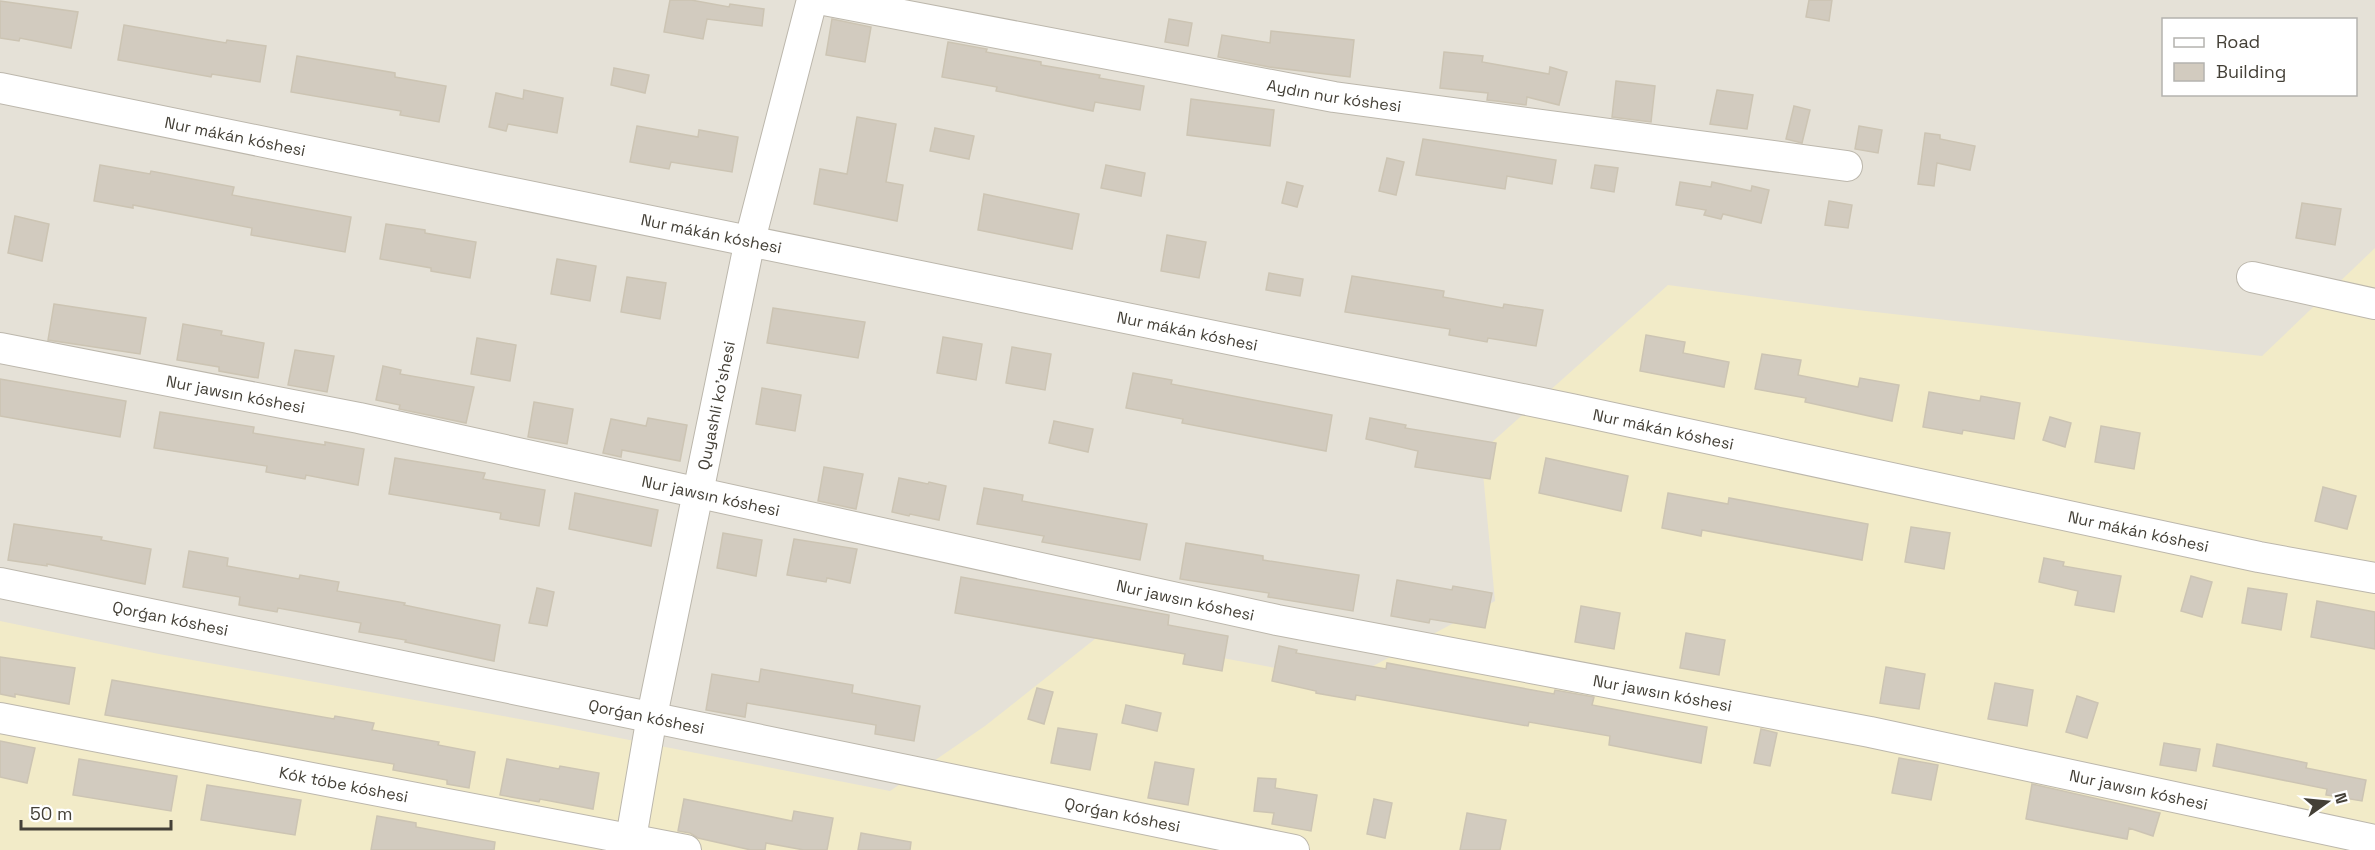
<svg xmlns="http://www.w3.org/2000/svg" width="2375" height="850" viewBox="0 0 2375 850" font-family="'Space Grotesk',sans-serif">
<style>
.residential{fill:#e5e1d7;fill-rule:evenodd}
.sand{fill:#f2ebc8}
.building{fill:#d2cbbf;stroke:#ccc4b3;stroke-width:1.5}
.lines{fill:none;stroke-linecap:round;stroke-linejoin:round}
.minor-casing{stroke:#bcb7ac;stroke-width:32}
.minor{stroke:#fff;stroke-width:30}
.labels{text-anchor:middle;dominant-baseline:central;stroke-width:5;stroke-linejoin:round;paint-order:stroke}
.street-label{font-size:16px;fill:#444037;stroke:#fff}
</style>
<rect width="100%" height="100%" fill="#f2efe8"/>
<!-- residential -->
<path class="residential" d="M0,0H2375V850H0ZM2164,20H2356V94H2164Z"/>
<!-- sand -->
<path class="sand" d="M2375,248V850H0V621L159,654L553,725L890,791L985,726L1100,635L1345,681L1495,601L1481,452L1668,285L1840,308L2262,356Z"/>
<!-- building -->
<path class="building" d="M670,0H691L729,7L730,4L764,9L762,26L707,19L703,39L664,32Z
M1809,0H1832L1829,21L1806,17Z
M0,1L78,12L71,48L20,38L19,41L0,38Z
M832,19L871,27L865,62L826,55Z
M1169,19L1192,23L1188,46L1165,42Z
M124,25L226,43L227,40L266,46L260,82L212,74L211,77L118,60Z
M1271,31L1354,40L1350,77L1269,67L1218,57L1222,35L1270,43Z
M948,42L987,49L986,52L1041,62V65L1100,75L1099,78L1144,86L1140,110L1095,102L1093,111L996,91L997,87L942,77Z
M1444,52L1483,56L1482,62L1549,74L1550,67L1567,72L1559,105L1527,97L1526,105L1496,101L1487,100L1488,93L1440,88Z
M297,56L395,73V77L446,86L439,122L400,115L401,111L291,92Z
M614,68L649,75L645,93L611,85Z
M1616,81L1655,86L1651,122L1612,117Z
M524,90L563,98L557,133L508,124L506,131L489,127L496,93L523,99Z
M1717,90L1753,95L1747,129L1710,124Z
M1191,99L1274,110L1270,146L1187,135Z
M1794,106L1810,110L1802,143L1786,139Z
M857,117L896,124L886,182L903,185L897,221L814,204L820,169L847,174Z
M637,126L698,137L699,130L738,137L732,172L671,162L669,169L630,162Z
M1859,126L1882,130L1878,153L1855,149Z
M935,128L974,136L969,159L930,151Z
M1925,133L1940,135V139L1975,146L1970,170L1937,163L1934,186L1918,184Z
M1423,139L1556,160L1552,184L1507,176L1505,189L1416,175Z
M1387,158L1404,162L1396,195L1379,191Z
M100,165L150,174L151,171L234,187L232,195L351,217L345,252L251,235L252,228L133,205V208L94,201Z
M1106,165L1145,173L1141,196L1101,188Z
M1595,165L1618,168L1614,192L1591,188Z
M1287,182L1303,186L1297,207L1282,203Z
M1680,182L1711,187L1712,182L1751,191L1752,186L1769,190L1761,223L1723,214L1721,219L1704,215L1706,210L1676,205Z
M984,194L1079,214L1072,249L978,230Z
M1829,201L1852,205L1848,228L1825,225Z
M2302,203L2341,209L2335,245L2296,238Z
M15,216L49,224L42,261L8,253Z
M386,224L425,230V233L476,242L470,278L431,271V268L380,259Z
M1167,235L1206,242L1199,278L1161,271Z
M557,259L596,266L590,301L551,294Z
M1269,273L1303,279L1300,296L1266,290Z
M1352,276L1444,291L1443,297L1503,308L1504,304L1543,310L1536,346L1488,338L1487,342L1449,335L1450,329L1345,312Z
M627,277L666,283L660,319L621,312Z
M54,304L146,318L140,354L48,340Z
M773,308L865,322L858,358L767,343Z
M183,324L222,331L221,335L264,343L258,378L219,371V367L177,360Z
M1646,335L1685,342L1683,353L1729,362L1724,387L1640,371Z
M943,337L982,344L976,380L937,373Z
M477,338L516,345L510,381L471,374Z
M1012,347L1051,354L1045,390L1006,383Z
M295,350L334,356L327,392L288,385Z
M1762,354L1801,360L1798,375L1858,387L1860,378L1899,385L1892,421L1805,402L1806,398L1755,389Z
M383,366L401,370L400,374L474,387L466,423L399,409L400,405L376,400Z
M1133,373L1172,380L1171,384L1332,415L1326,451L1182,423L1183,419L1126,408Z
M0,379L126,401L120,437L0,416Z
M762,388L801,395L795,431L756,424Z
M1929,392L1980,401L1981,396L2020,403L2014,439L1963,430L1962,434L1923,427Z
M534,402L573,409L567,444L528,437Z
M160,412L254,427L253,433L325,445V442L364,449L358,485L306,475L305,479L266,472L267,466L154,448Z
M2050,417L2071,423L2065,447L2043,440Z
M648,418L687,425L680,461L622,450L621,457L603,453L611,419L646,426Z
M1370,418L1406,425L1405,428L1496,443L1490,479L1415,467L1418,451L1366,439Z
M1054,421L1093,429L1088,452L1049,443Z
M2101,426L2140,433L2134,469L2095,462Z
M395,458L485,473L483,479L545,490L539,526L500,519L501,513L389,494Z
M1546,458L1628,476L1621,511L1539,493Z
M824,467L863,474L856,509L818,501Z
M899,478L928,484L929,482L946,486L939,520L910,514L909,516L892,512Z
M2323,487L2356,496L2347,529L2315,521Z
M984,488L1023,495L1022,501L1147,524L1140,560L1042,542L1044,536L977,524Z
M575,493L658,510L651,546L569,529Z
M1668,493L1728,504L1729,498L1868,524L1862,560L1702,530L1701,536L1662,528Z
M14,524L102,537L101,540L151,549L145,584L47,564V566L8,560Z
M1911,527L1950,533L1944,569L1905,562Z
M723,533L762,540L756,576L717,568Z
M794,539L857,549L850,583L827,578L826,582L787,575Z
M1186,543L1263,556V560L1359,575L1353,611L1268,597L1269,593L1180,579Z
M189,551L228,558L227,566L299,579L300,575L339,582L337,591L405,603L404,605L500,625L494,661L405,642L406,640L359,632L361,623L278,608L277,612L239,605L240,597L183,587Z
M2044,558L2064,562L2063,566L2121,576L2114,612L2075,605L2078,591L2039,582Z
M2191,576L2212,582L2202,617L2181,611Z
M961,577L1169,615L1168,625L1228,636L1222,671L1183,664L1185,654L955,613Z
M1397,580L1452,590L1453,586L1492,593L1485,628L1430,619L1429,623L1391,616Z
M537,588L554,592L547,626L529,623Z
M2248,588L2287,594L2281,630L2242,623Z
M2317,601L2375,612V649L2311,637Z
M1581,606L1620,613L1614,649L1575,642Z
M1686,633L1725,640L1719,675L1680,668Z
M1279,646L1297,650L1296,653L1386,669L1387,663L1554,694L1555,690L1594,697L1592,705L1707,727L1701,763L1609,745L1610,736L1529,722L1528,726L1356,695L1355,700L1316,693V691L1272,681Z
M0,657L75,668L69,704L15,694V697L0,694Z
M1886,667L1925,674L1919,709L1880,703Z
M761,669L853,685L852,693L920,706L914,741L875,734L876,725L747,703L745,717L706,710L712,674L759,682Z
M112,680L334,719L335,716L374,723L372,730L439,742L438,745L475,752L469,788L447,784V780L393,770L394,764L105,715Z
M1995,683L2033,690L2027,726L1988,719Z
M1037,688L1053,692L1044,724L1028,719Z
M2077,696L2098,703L2087,738L2066,732Z
M1126,705L1161,713L1157,731L1122,723Z
M1058,728L1097,734L1090,770L1051,763Z
M1761,729L1777,733L1770,766L1754,763Z
M0,741L35,748L27,783L0,777Z
M2164,743L2200,749L2196,771L2160,765Z
M2217,744L2307,763L2306,768L2366,780L2362,801L2326,795L2327,789L2213,766Z
M1899,758L1938,765L1931,800L1892,793Z
M79,759L177,776L171,811L73,795Z
M507,759L559,769L560,766L599,773L593,809L540,799L539,802L500,795Z
M1155,762L1194,769L1188,805L1148,798Z
M1258,778L1276,779L1275,788L1317,795L1311,831L1272,824L1274,813L1254,811Z
M2032,784L2160,813L2153,836L2129,828L2127,839L2026,819Z
M207,785L301,800L295,835L201,820Z
M684,799L792,821L794,811L833,818L827,850H804L766,843L765,850H751L698,838L690,833L678,831Z
M1374,799L1392,803L1385,838L1367,834Z
M1467,813L1506,820L1500,850H1460Z
M377,816L416,823V827L495,842L494,850H371Z
M861,833L911,842L910,850H858Z"/>
<g class="lines">
<!-- minor casing -->
<g class="minor-casing">
<g id="minor">
<path id="s1" d="M824,0L1334,97L1847,166"/>
<path id="s2" d="M0,88L1571,409L2259,557L2375,578"/>
<path d="M2252,277L2375,304"/>
<path id="s3" d="M0,348L359,418L1277,620L1870,732L2375,840"/>
<path id="s4" d="M0,583L1294,850"/>
<path id="s5" d="M0,718L686,850"/>
<path id="s6" d="M629,850L652,716L750,240L812,0"/>
</g>
</g>
<!-- minor -->
<use href="#minor" class="minor"/>
</g>
<g class="labels">
<!-- street labels -->
<g class="street-label">
<text stroke="none"><textPath href="#s1" startOffset="519">Aydın nur kóshesi</textPath></text>
<text stroke="none"><textPath href="#s2" startOffset="240">Nur mákán kóshesi</textPath></text>
<text stroke="none"><textPath href="#s2" startOffset="726">Nur mákán kóshesi</textPath></text>
<text stroke="none"><textPath href="#s2" startOffset="1212">Nur mákán kóshesi</textPath></text>
<text stroke="none"><textPath href="#s3" startOffset="240">Nur jawsın kóshesi</textPath></text>
<text stroke="none"><textPath href="#s6" startOffset="453">Quyashli ko'shesi</textPath></text>
<text stroke="none"><textPath href="#s2" startOffset="1698">Nur mákán kóshesi</textPath></text>
<text stroke="none"><textPath href="#s3" startOffset="726">Nur jawsın kóshesi</textPath></text>
<text stroke="none"><textPath href="#s2" startOffset="2184">Nur mákán kóshesi</textPath></text>
<text stroke="none"><textPath href="#s3" startOffset="1212">Nur jawsın kóshesi</textPath></text>
<text stroke="none"><textPath href="#s4" startOffset="174">Qorǵan kóshesi</textPath></text>
<text stroke="none"><textPath href="#s3" startOffset="1698">Nur jawsın kóshesi</textPath></text>
<text stroke="none"><textPath href="#s4" startOffset="660">Qorǵan kóshesi</textPath></text>
<text stroke="none"><textPath href="#s5" startOffset="350">Kók tóbe kóshesi</textPath></text>
<text stroke="none"><textPath href="#s3" startOffset="2184">Nur jawsın kóshesi</textPath></text>
<text stroke="none"><textPath href="#s4" startOffset="1146">Qorǵan kóshesi</textPath></text>
</g>
</g>
<!-- legend -->
<rect x="2162" y="18" width="195" height="78" fill="#ffffff" stroke="#b4b3af" stroke-width="1.5"/>
<rect x="2174" y="38" width="30" height="9" fill="#ffffff" stroke="#b4b3af" stroke-width="1.5"/>
<text x="2216" y="48" font-size="18" fill="#444037">Road</text>
<rect x="2174" y="63" width="30" height="18" fill="#d2cbbf" stroke="#b4b3af" stroke-width="1.5"/>
<text x="2216" y="78" font-size="18" fill="#444037">Building</text>
<!-- north arrow -->
<g transform="translate(2327 802) rotate(75)" stroke="#ffffff" stroke-width="4.5" paint-order="stroke">
<path d="M0-4.5L10 22L0 15L-10 22Z" fill="#444037"/>
<text y="-9" font-size="16" font-weight="bold" text-anchor="middle" fill="#444037">N</text>
</g>
<!-- scale -->
<path d="M21 820v9h150v-9" fill="none" stroke="#444037" stroke-width="3"/>
<text x="30" y="820" font-size="18" fill="#444037" stroke="#ffffff" stroke-width="4.5" paint-order="stroke">50 m</text>
</svg>
